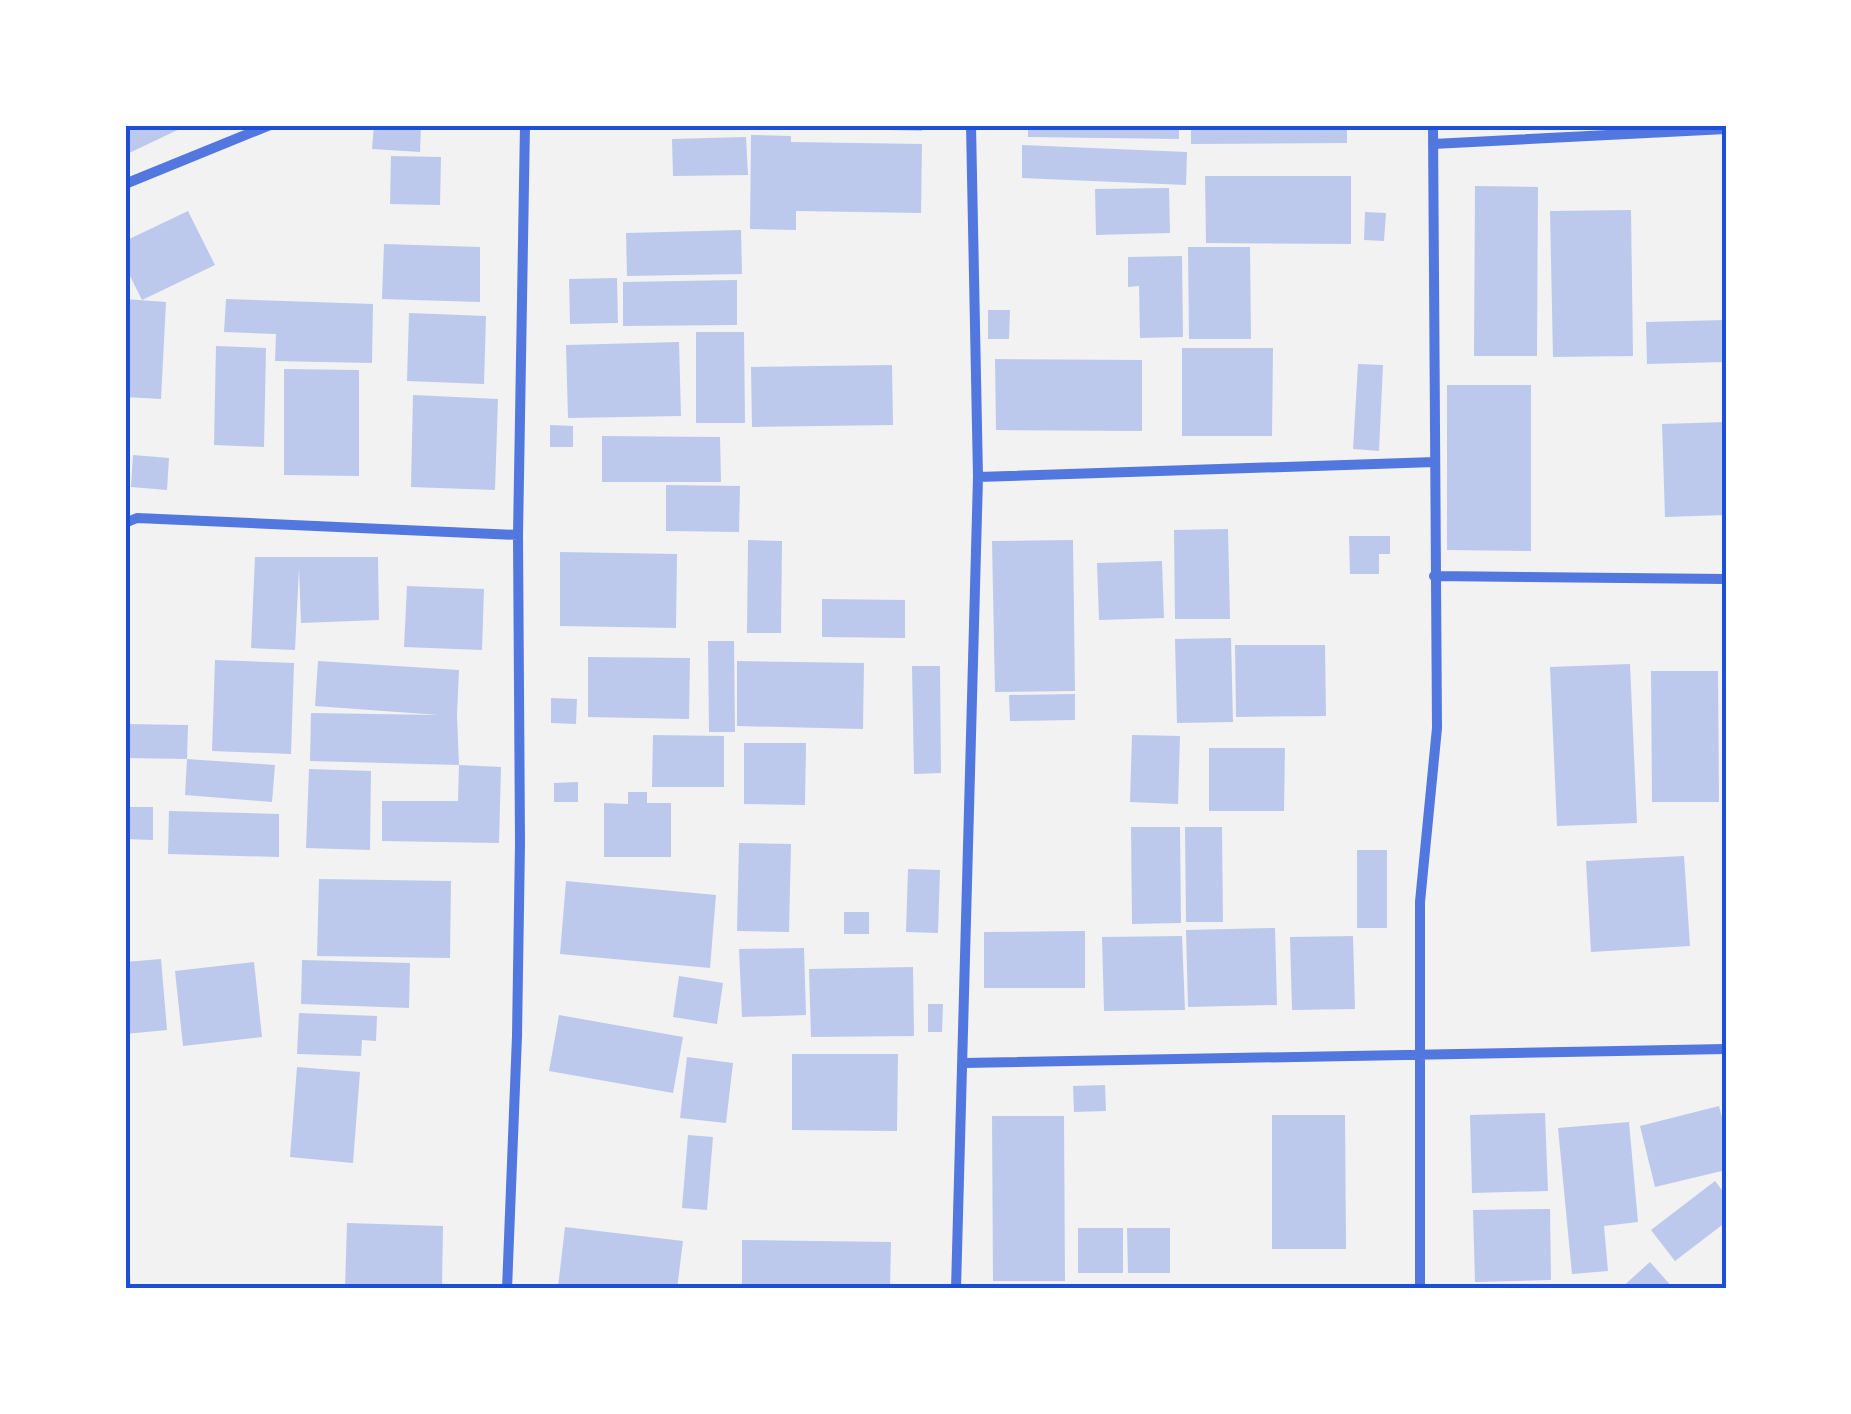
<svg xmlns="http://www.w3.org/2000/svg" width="1851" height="1414" viewBox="0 0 1851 1414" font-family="'Asap Condensed',sans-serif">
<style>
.building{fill:#bdc9ec}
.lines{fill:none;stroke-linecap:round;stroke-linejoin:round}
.minor{stroke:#5277de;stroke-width:10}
.neatline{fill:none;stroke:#1d4ed8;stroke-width:4}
</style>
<rect width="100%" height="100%" fill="#f2f2f2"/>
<!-- building -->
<path class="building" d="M125,125H188L125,155Z
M374,125H421L420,152L372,149Z
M822,125H922V131L822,128Z
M1028,125H1179V139L1028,137Z
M1191,125H1347V143L1191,144Z
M751,135L791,136V142L922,144L921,213L796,211V230L750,229Z
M746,137L748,175L673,176L672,139Z
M1022,145L1187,152L1186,185L1022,178Z
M391,156L441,157L440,205L390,204Z
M1205,176H1351V244L1206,243Z
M1475,186L1538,187L1537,356H1474Z
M1169,188L1170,233L1096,235L1095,189Z
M1631,210L1633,356L1553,357L1550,211Z
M188,211L215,265L142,300L125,266V241Z
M1365,212L1386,213L1384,241L1364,240Z
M741,230L742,274L627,276L626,233Z
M384,244L480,247V302L382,299Z
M1188,247H1250L1251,339H1189Z
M1182,256L1183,337L1140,338L1139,286L1128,287V257Z
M617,278L618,323L570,324L569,279Z
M737,280V325L623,326V282Z
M125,299L166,302L161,399L125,397Z
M226,299L373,304L372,363L275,361L276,334L224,332Z
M988,310H1010L1009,339H988Z
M409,313L486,316L484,384L407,381Z
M1726,320V362L1647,364L1646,322Z
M696,332H744L745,423H696Z
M679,342L681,416L568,418L566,345Z
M216,346L266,348L264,447L214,445Z
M1182,348H1273L1272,436H1182Z
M995,359L1142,360V431L996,430Z
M1358,364L1383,365L1379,451L1353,449Z
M892,365L893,425L752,427L751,367Z
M284,369L359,370V476L284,475Z
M1447,385H1531V551L1447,550Z
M413,395L498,399L495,490L411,487Z
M1726,422V515L1665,517L1662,424Z
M550,425L573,426V447H550Z
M602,436L720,437L721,482H602Z
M133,455L169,458L167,490L131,487Z
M666,485L740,486L739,532L666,531Z
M1228,529L1230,619H1175L1174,530Z
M1349,536H1390V554H1379V574H1350Z
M748,540L782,541L781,633H747Z
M1073,540L1075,691L995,692L992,541Z
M560,552L677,554L676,628L560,626Z
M255,557H378L379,620L301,623L299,568L295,650L251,648Z
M1162,561L1164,618L1099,620L1097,563Z
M407,586L484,589L482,650L404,647Z
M822,599L905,600V638L822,637Z
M1231,638L1233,722L1177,723L1175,639Z
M708,641H734L735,732H709Z
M1235,645H1325L1326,716L1236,717Z
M588,657L690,658L689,719L588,717Z
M215,660L294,663L291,754L212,751Z
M318,661L459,670L457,715L459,765L310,761L311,713L439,715L315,706Z
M737,661L864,663L863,729L737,726Z
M1630,664L1637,823L1557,826L1550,667Z
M912,666H940L941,773L914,774Z
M1651,671H1718L1719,802H1652Z
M1075,694V720L1010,721L1009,695Z
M551,698L577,699L576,724L551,723Z
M125,724L188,725L187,759L125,758Z
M653,735L724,736V787H652Z
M1132,735L1180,736L1178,804L1130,802Z
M744,743H806L805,805L744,804Z
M1209,748H1285L1284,811H1209Z
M187,759L275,765L272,802L185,795Z
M459,765L501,767L499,843L382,841V801H458Z
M309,769L371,771L370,850L306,848Z
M578,782V802H554V783Z
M628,792H647V803H671V857H604V803L628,804Z
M125,807H153V840L125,839Z
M169,811L279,814V857L168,854Z
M1131,827H1180L1181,923L1132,924Z
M1185,827H1222L1223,922H1186Z
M739,843L791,844L789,932L737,931Z
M1357,850H1387V928H1357Z
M1684,856L1690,946L1591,952L1586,861Z
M908,869L940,870L938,933L906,932Z
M319,879L451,881L450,958L317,956Z
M566,881L716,895L710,968L560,954Z
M844,912H869V934H844Z
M1275,928L1277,1005L1188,1007L1186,930Z
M1085,931V988H984V932Z
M1182,936L1185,1010L1104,1011L1102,937Z
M1353,936L1355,1009L1292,1010L1290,937Z
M804,948L806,1015L742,1017L739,949Z
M161,959L167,1030L125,1034V962Z
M302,960L410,963L409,1008L301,1004Z
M254,962L262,1037L183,1046L175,971Z
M913,967L914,1036L811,1037L809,969Z
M679,976L723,983L717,1024L673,1017Z
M928,1004H943L942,1032H928Z
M299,1013L377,1016L376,1041L362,1040L361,1056L297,1054Z
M559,1015L683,1037L673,1093L549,1071Z
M792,1054H898L897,1131L792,1130Z
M687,1057L733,1063L726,1123L680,1118Z
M297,1067L360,1072L353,1163L290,1157Z
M1105,1085L1106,1111L1074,1112L1073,1086Z
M1719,1106L1726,1133V1170L1655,1187L1640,1126Z
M1545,1113L1548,1191L1472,1193L1470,1115Z
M1272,1115H1345L1346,1249H1272Z
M992,1116H1064L1065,1281H993Z
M1629,1122L1638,1222L1604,1226L1608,1271L1572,1274L1558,1128Z
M688,1135L713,1137L707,1210L682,1208Z
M1715,1181L1726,1195V1222L1675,1261L1651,1230Z
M1550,1209L1551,1280L1475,1282L1473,1210Z
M347,1223L443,1226L442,1289H345Z
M565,1227L683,1241L677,1289L558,1287Z
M1078,1228H1123V1273H1078Z
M1127,1228H1170V1273H1128Z
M742,1240L891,1242L890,1289H742Z
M125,1243H128L131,1289H125Z
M1650,1262L1674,1289H1620Z"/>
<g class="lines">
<!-- minor -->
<path class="minor" d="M1433,144L1726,129
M125,184L270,125
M978,477L1435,462
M125,523L137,518L518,535
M1434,576L1726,579
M964,1063L1726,1049
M507,1289L517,1036L520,843L518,535L525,125
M956,1289L978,477L971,125
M1420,1289V902L1437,728L1433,125"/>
</g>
<!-- border -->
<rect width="1851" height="1414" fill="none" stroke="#ffffff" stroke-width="255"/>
<rect x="128" y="128" width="1596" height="1158" class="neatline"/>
</svg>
